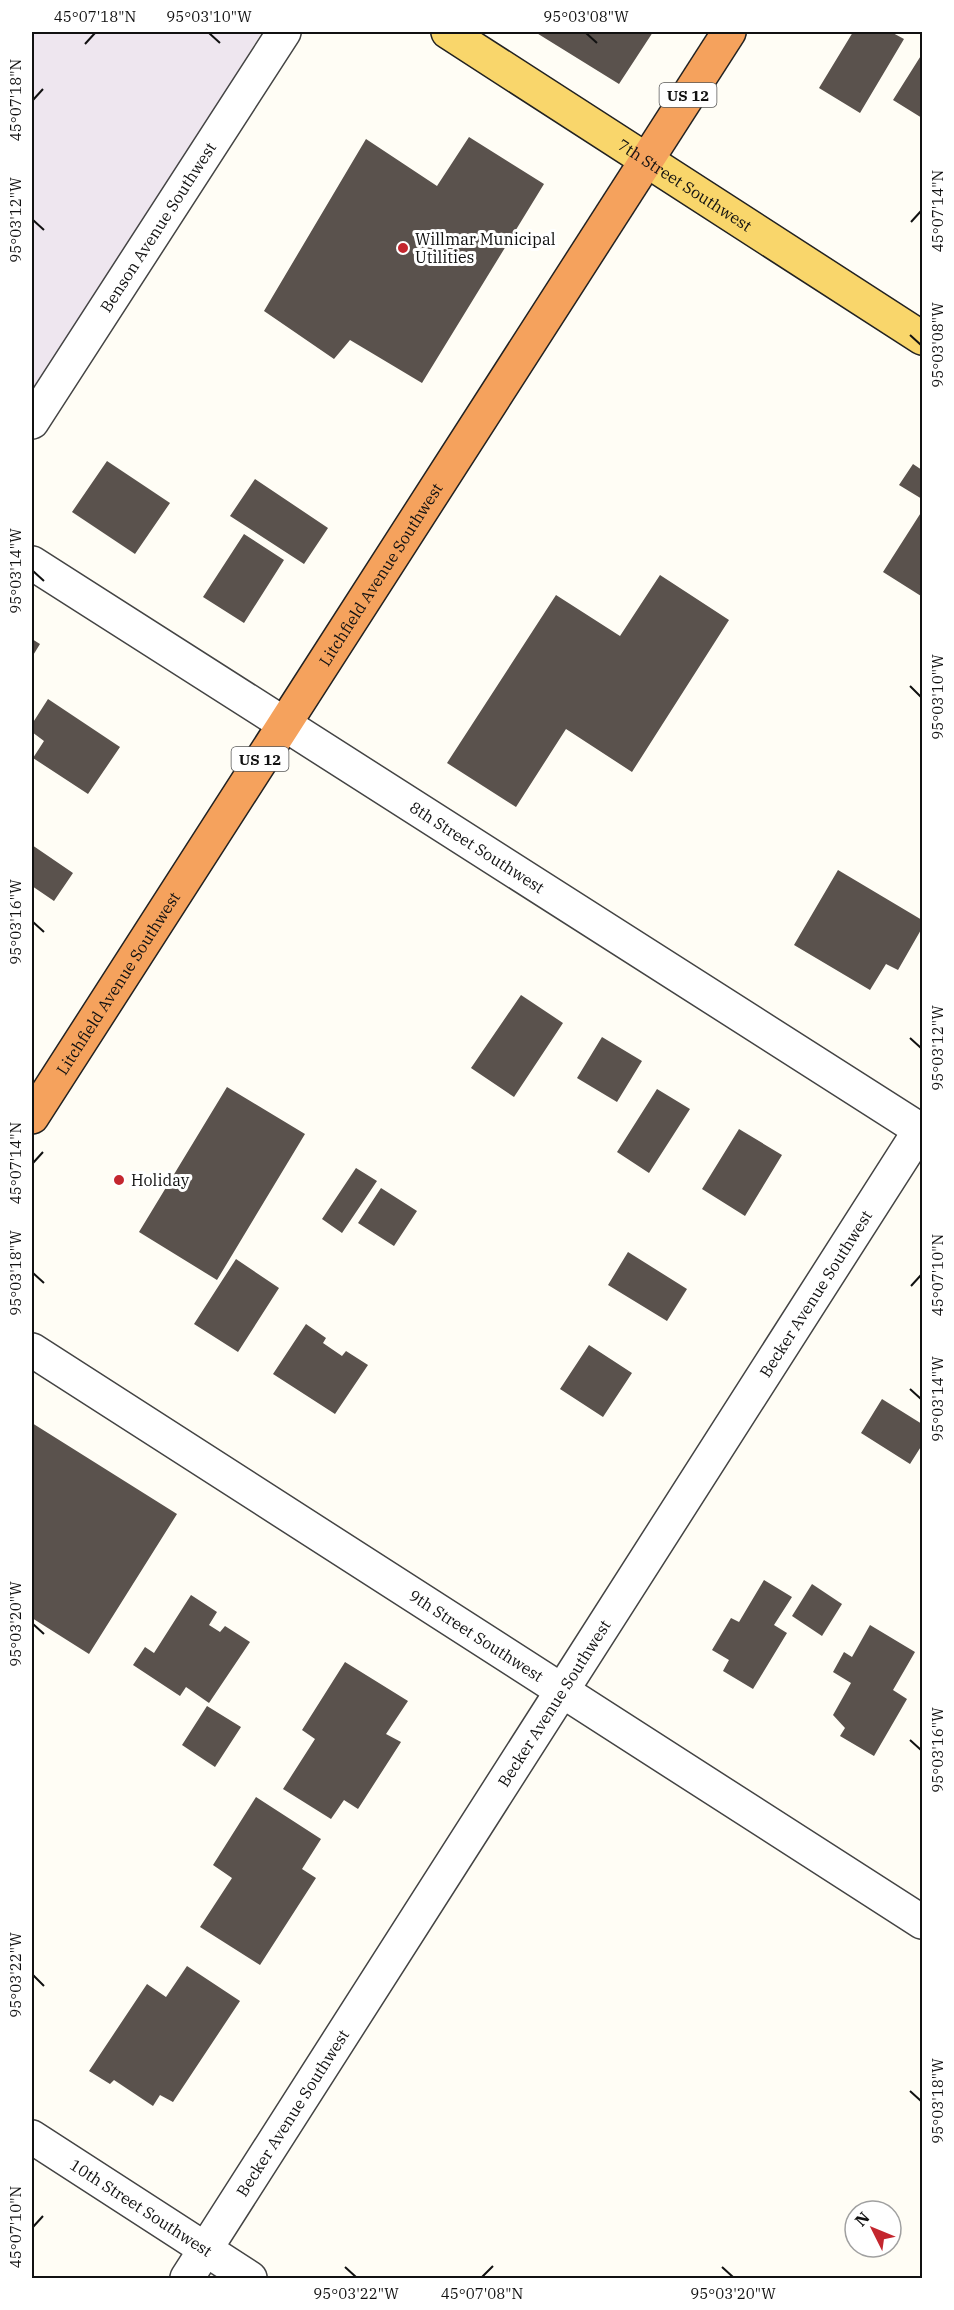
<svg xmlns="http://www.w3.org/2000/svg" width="954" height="2310" viewBox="0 0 954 2310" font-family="'IBM Plex Serif',serif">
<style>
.industrial{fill:#eee6ef}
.building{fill:#5a524d}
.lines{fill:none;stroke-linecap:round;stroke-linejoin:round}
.minor-casing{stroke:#444;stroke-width:36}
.major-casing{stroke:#222;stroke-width:36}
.highway-casing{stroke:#222;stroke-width:36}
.minor{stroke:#fff;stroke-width:33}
.major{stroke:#f9d66b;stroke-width:33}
.highway{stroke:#f5a25d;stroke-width:33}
.ticks{fill:none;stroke:#111;stroke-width:2}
.poi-dot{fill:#c4262e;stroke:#fff;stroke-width:2}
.labels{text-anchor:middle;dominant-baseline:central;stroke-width:6;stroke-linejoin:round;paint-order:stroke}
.shield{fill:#fff;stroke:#585858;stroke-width:1.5}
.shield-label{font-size:15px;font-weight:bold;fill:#111}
.street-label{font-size:16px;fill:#111;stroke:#fff}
.poi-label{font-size:16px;fill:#111;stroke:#fff;text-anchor:start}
.neatline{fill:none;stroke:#111;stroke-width:2}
.ticks-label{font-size:15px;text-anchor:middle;fill:#111}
</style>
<rect width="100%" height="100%" fill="#fffdf5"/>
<!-- industrial -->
<path class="industrial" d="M32,32H262L32,405Z"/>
<!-- building -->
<path class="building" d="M535,32H653L619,84Z
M853,32H891L904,39L860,113L819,88Z
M922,54V118L893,100Z
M469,137L544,184L422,383L350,340L334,359L264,311L366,139L437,186Z
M107,461L170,503L135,554L72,512Z
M913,464L922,470V499L899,485Z
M255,479L328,528L304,564L230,516Z
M922,511V596H921L883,572Z
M244,534L284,560L244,623L203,597Z
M660,575L729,620L632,772L566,729L516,807L447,763L556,595L620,636Z
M32,639L40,644L32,657Z
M48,699L120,747L88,794L33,758L44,741L32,732V724Z
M32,845L73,873L54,901L32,886Z
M838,870L922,920V928L898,970L886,964L870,990L794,945Z
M521,995L563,1023L514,1097L471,1068Z
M602,1037L642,1061L617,1102L577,1078Z
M227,1087L305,1134L217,1280L139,1232Z
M657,1089L690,1109L649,1173L617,1152Z
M739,1129L782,1155L745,1216L702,1189Z
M356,1168L377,1181L342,1233L322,1219Z
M381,1188L417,1211L394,1246L358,1223Z
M628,1252L687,1289L667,1321L608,1285Z
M236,1259L279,1288L238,1352L194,1324Z
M306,1324L326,1338L323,1343L342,1356L346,1351L368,1365L335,1414L273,1374Z
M589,1345L632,1373L603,1417L560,1389Z
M882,1399L922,1424V1445L910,1464L861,1433Z
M32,1423L177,1514L89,1654L32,1618Z
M764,1580L792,1597L774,1625L787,1633L753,1689L723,1671L729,1660L712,1650L731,1618L739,1622Z
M812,1584L842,1604L822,1636L792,1616Z
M191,1595L217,1612L209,1625L220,1632L225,1626L250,1642L209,1703L186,1687L180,1696L133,1665L145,1647L154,1653Z
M870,1625L915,1652L893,1690L907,1699L874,1756L840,1736L845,1728L833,1715L851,1683L833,1672L844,1652L852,1657Z
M345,1662L408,1701L386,1734L401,1742L358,1809L344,1800L331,1819L283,1789L315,1739L302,1730Z
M207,1706L241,1727L215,1767L182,1745Z
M256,1797L321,1839L302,1869L316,1878L260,1965L200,1927L232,1878L213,1865Z
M187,1966L240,2001L173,2102L160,2095L153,2106L114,2080L110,2084L89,2071L147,1984L166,1997Z"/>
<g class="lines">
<!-- minor casing -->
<g class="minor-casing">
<g id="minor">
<path id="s1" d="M32,422L284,32"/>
<path id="s2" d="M32,563L922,1131"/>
<path id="s3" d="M32,1350L922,1922"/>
<path id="s4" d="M32,2137L250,2278"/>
<path id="s5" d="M187,2278L922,1127"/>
</g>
</g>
<!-- major casing -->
<g class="major-casing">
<g id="major">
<path id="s6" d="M448,32L922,338"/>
</g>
</g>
<!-- highway casing -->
<g class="highway-casing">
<g id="highway">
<path id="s7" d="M32,1117L729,32"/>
</g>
</g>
<!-- minor -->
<use href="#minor" class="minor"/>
<!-- major -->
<use href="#major" class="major"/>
<!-- highway -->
<use href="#highway" class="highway"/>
</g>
<!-- ticks -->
<path class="ticks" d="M209,33L220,43M586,33L597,43M85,44L95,33M33,100L43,89M33,220L44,230M911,222L921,211M910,335L921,345M33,571L44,581M910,686L921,697M33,922L44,932M910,1038L921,1048M33,1163L43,1152M33,1273L44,1283M911,1286L921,1275M910,1389L921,1399M33,1624L44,1634M910,1740L921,1750M33,1975L44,1986M910,2091L921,2101M33,2227L43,2216M345,2267L356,2277M722,2267L733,2277M482,2277L493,2266"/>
<!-- markers -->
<g class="poi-dot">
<circle cx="403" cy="248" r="6"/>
<circle cx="119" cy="1180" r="6"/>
</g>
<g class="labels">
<!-- shield labels -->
<g class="shield">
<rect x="659.5" y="83" width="57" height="24" rx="4.5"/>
<rect x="231.5" y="747" width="57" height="24" rx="4.5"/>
</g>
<g class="shield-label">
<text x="688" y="95">US 12</text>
<text x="260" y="759">US 12</text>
</g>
<!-- street labels -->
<g class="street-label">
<text stroke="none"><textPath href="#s6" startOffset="282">7th Street Southwest</textPath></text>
<text stroke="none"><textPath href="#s1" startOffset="232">Benson Avenue Southwest</textPath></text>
<text stroke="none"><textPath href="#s7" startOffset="645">Litchfield Avenue Southwest</textPath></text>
<text stroke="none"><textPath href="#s2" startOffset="528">8th Street Southwest</textPath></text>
<text stroke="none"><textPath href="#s7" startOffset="159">Litchfield Avenue Southwest</textPath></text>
<text stroke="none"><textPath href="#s5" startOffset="1168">Becker Avenue Southwest</textPath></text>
<text stroke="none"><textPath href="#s3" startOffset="528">9th Street Southwest</textPath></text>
<text stroke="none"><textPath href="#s5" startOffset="682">Becker Avenue Southwest</textPath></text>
<text stroke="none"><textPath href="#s5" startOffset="196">Becker Avenue Southwest</textPath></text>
<text stroke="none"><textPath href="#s4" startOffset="130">10th Street Southwest</textPath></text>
</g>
<!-- poi labels -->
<g class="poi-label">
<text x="415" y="239">Willmar Municipal<tspan x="415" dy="18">Utilities</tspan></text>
<text x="131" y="1180">Holiday</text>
</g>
</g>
<!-- border -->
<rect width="954" height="2310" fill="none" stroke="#ffffff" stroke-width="66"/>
<!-- north arrow -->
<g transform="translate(873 2229) rotate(313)"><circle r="28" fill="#ffffff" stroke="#a0a0a0" stroke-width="1.5"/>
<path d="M0-4.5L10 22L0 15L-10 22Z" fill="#c4262e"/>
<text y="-9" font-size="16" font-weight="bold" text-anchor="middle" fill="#111111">N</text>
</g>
<rect x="33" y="33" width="888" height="2244" class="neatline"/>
<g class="ticks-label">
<text x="95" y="22">45°07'18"N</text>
<text x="209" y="22">95°03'10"W</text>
<text x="586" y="22">95°03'08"W</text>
<text transform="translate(16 100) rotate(-90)" y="5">45°07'18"N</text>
<text transform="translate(938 211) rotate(-90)" y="5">45°07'14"N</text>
<text transform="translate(16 220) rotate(-90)" y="5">95°03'12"W</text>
<text transform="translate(938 345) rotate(-90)" y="5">95°03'08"W</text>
<text transform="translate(16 571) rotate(-90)" y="5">95°03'14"W</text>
<text transform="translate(938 697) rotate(-90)" y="5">95°03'10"W</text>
<text transform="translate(16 922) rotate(-90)" y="5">95°03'16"W</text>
<text transform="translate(938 1048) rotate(-90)" y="5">95°03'12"W</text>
<text transform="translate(16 1163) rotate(-90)" y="5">45°07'14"N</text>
<text transform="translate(16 1273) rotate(-90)" y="5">95°03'18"W</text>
<text transform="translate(938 1275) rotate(-90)" y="5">45°07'10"N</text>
<text transform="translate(938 1399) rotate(-90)" y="5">95°03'14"W</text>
<text transform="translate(16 1624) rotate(-90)" y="5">95°03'20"W</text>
<text transform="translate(938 1750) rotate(-90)" y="5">95°03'16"W</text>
<text transform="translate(16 1975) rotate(-90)" y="5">95°03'22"W</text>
<text transform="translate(938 2101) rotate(-90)" y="5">95°03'18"W</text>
<text transform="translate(16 2227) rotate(-90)" y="5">45°07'10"N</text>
<text x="356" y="2299">95°03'22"W</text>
<text x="482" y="2299">45°07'08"N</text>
<text x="733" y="2299">95°03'20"W</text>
</g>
</svg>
